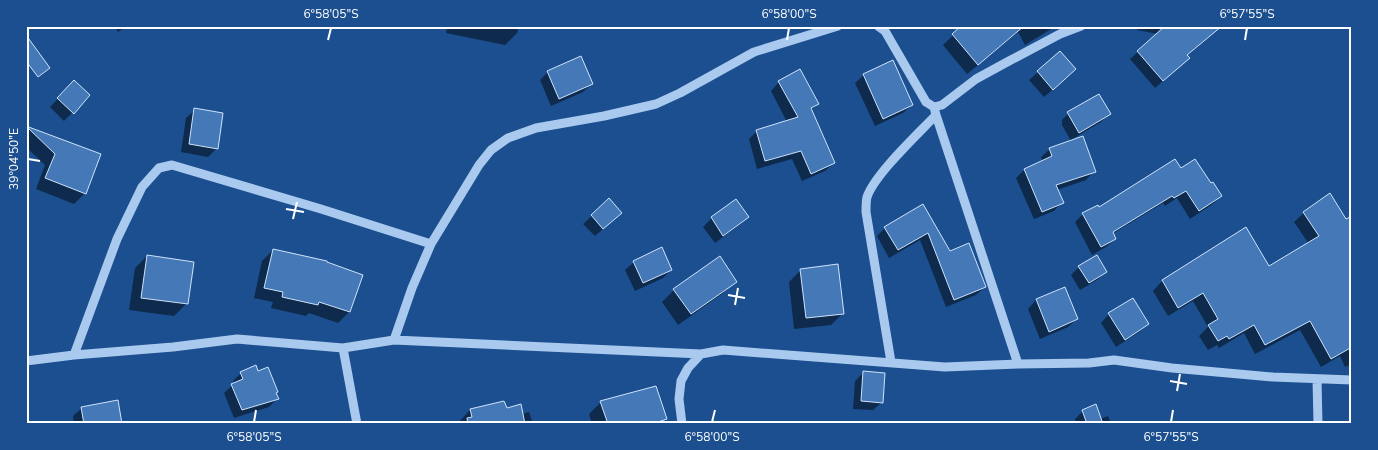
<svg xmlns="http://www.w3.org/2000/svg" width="1378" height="450" viewBox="0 0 1378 450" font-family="'Nunito Sans',sans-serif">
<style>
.shadow{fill:#0007}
.building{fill:#4478b7;stroke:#cfe3fa}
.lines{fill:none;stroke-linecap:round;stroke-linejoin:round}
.minor{stroke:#a9c9ee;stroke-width:9}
.ticks{fill:none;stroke:#fff;stroke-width:2}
.neatline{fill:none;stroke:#fff;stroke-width:2}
.ticks-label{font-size:12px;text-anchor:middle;fill:#fff}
</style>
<rect width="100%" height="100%" fill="#1b4f8f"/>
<!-- shadow -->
<path class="shadow" d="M115,26H127L118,32Z
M447,26H519L517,33L505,45L446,33Z
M963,26H1056L1025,45L1018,32L967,74L943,45Z
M1138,26H1221L1186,56L1180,66L1155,88L1130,59L1158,34L1137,30Z
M1060,53L1066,78L1044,97L1029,80Z
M548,72L591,84L583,92L551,106L540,80Z
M864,75L912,105L903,113L875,126L855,83Z
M74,82L88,96L64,121L50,107Z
M779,82L818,104L811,110L834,162L825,171L802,181L792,159L757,169L749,139L757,131L787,122L771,91Z
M195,110L217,148L208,157L181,152L186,118Z
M1071,111L1109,114L1101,122L1071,140L1094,171L1086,180L1057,190L1062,202L1054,211L1034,219L1016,178L1024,170L1043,162L1041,157L1050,149L1071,141L1062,125V120Z
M26,127L99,155L85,193L74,204L36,189L45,165L26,147Z
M1211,185L1221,196L1213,204L1190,219L1177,198L1165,206L1163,203L1112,234L1115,239L1106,247L1092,255L1075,222L1083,214L1099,209Z
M1330,195L1352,316V364L1345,367L1340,356L1321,367L1300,330L1255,354L1244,333L1219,348L1217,345L1208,350L1199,336L1208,327L1193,301L1168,316L1153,291L1162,281L1246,229L1269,268L1309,244L1294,222L1304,213Z
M609,200L612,221L595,236L583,224Z
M736,201L748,217L739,225L715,243L703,227L712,218Z
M923,206L950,252L985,287L976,295L946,307L920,240L889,258L877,236L885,228Z
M273,250L349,312L338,323L309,313L306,316L271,308L273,302L254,298L262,261Z
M147,256L186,304L174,316L129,310L135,268Z
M634,262L671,270L663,278L635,291L625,270Z
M1079,267L1105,272L1097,280L1080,290L1071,275Z
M801,270L843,313L831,325L794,329L789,282Z
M735,281L723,293L678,325L662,302L674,290Z
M1064,289L1077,319L1068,327L1040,339L1028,309L1036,300Z
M1109,314L1148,324L1139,332L1116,347L1101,323Z
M241,373H258L277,399L269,407L234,418L224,393L234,384L233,381Z
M863,373L882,402L873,410L853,409L855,381Z
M601,402L666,418L660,424H592L589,414Z
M82,408L121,424H74L73,416Z
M470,410H506L522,414L529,412L533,424H459V422Z
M1083,411L1100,419L1108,416L1111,424H1076L1075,419Z"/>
<!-- building -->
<path class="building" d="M961,26H1024L978,65L952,34Z
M1165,26H1222L1187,55L1190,58L1163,81L1137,51Z
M26,35L50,68L38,77L26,61Z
M1060,51L1076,69L1053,90L1037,71Z
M581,56L593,84L559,99L547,71Z
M893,60L913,105L883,119L863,74Z
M800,69L819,104L811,108L835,163L811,174L801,151L765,161L756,130L798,117L778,81Z
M74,80L90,95L74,114L57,98Z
M1099,94L1111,114L1079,133L1067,112Z
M194,108L223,113L218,149L189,144Z
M26,126L101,154L86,194L45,178L55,154Z
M1083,136L1096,172L1056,185L1064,203L1042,212L1024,169L1052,156L1049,148Z
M1175,159L1181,168L1195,159L1211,183L1213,182L1222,196L1199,211L1186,191L1174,198L1172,196L1113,232L1116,239L1101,247L1082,213L1098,205L1099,207Z
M1330,193L1346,219L1352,216V347L1331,359L1310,321L1265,345L1254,325L1229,339L1227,336L1218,341L1208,325L1218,319L1203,293L1178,308L1162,280L1246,227L1269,266L1319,236L1303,212Z
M609,198L622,213L603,229L591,215Z
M736,199L749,217L723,236L711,217Z
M923,204L950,251L969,243L986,287L954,300L928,233L898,250L884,227Z
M662,247L672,270L643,283L633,261Z
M273,249L327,261V262L363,275L350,312L319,302L318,305L282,297L283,292L264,288Z
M147,255L194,262L188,304L141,298Z
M1097,255L1107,272L1089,283L1078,266Z
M720,256L737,282L691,314L673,289Z
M838,264L844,314L806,318L800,269Z
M1065,287L1078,319L1049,332L1036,299Z
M1133,298L1149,324L1125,340L1108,313Z
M256,365L258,371L268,367L278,392L276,393L279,399L242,410L231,384L243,379L240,372Z
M863,371L885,373L883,403L861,401Z
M656,386L667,419L652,424H608L600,401Z
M118,400L122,424H84L81,407Z
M504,401L507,408L521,404L525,424H468L467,418L472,417L470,409Z
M1096,404L1103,424H1087L1082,410Z"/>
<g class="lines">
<!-- minor -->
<path class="minor" d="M878,26L885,31L926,102L934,107L942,105L976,79L1009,61L1060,34L1081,26
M936,115L1018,364
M394,340L412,288L431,244L479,165L491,150L508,138L536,128L604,116L656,104L680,93L754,52L838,26
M343,348L357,424
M74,355L117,239L142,187L159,168L172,165L321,209L431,244
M26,361L74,355L173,347L237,339L343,348L394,340L701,354
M891,362L866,212C866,207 866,201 867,197C875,174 918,134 936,115L934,107
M1317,379L1318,424
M682,424L679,399L681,381L688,368L701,354L723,350L945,367L1018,364L1089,363L1114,360L1172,368L1273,377L1352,380"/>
</g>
<!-- ticks -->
<path class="ticks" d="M328,40L331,28M787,40L789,28M1245,40L1247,28M28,159L40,161M286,209L304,212M293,219L297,202M728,295L745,298M735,305L738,288M1170,381L1187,384M1177,391L1180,374M254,422L256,410M712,422L715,410M1171,422L1173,410"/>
<!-- border -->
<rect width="1378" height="450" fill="none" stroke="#1b4f8f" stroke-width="55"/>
<rect x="28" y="28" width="1322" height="394" class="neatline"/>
<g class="ticks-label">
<text x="331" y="18">6°58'05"S</text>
<text x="789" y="18">6°58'00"S</text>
<text x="1247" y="18">6°57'55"S</text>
<text transform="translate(14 159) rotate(-90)" y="4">39°04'50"E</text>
<text x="254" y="441">6°58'05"S</text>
<text x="712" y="441">6°58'00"S</text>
<text x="1171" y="441">6°57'55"S</text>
</g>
</svg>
